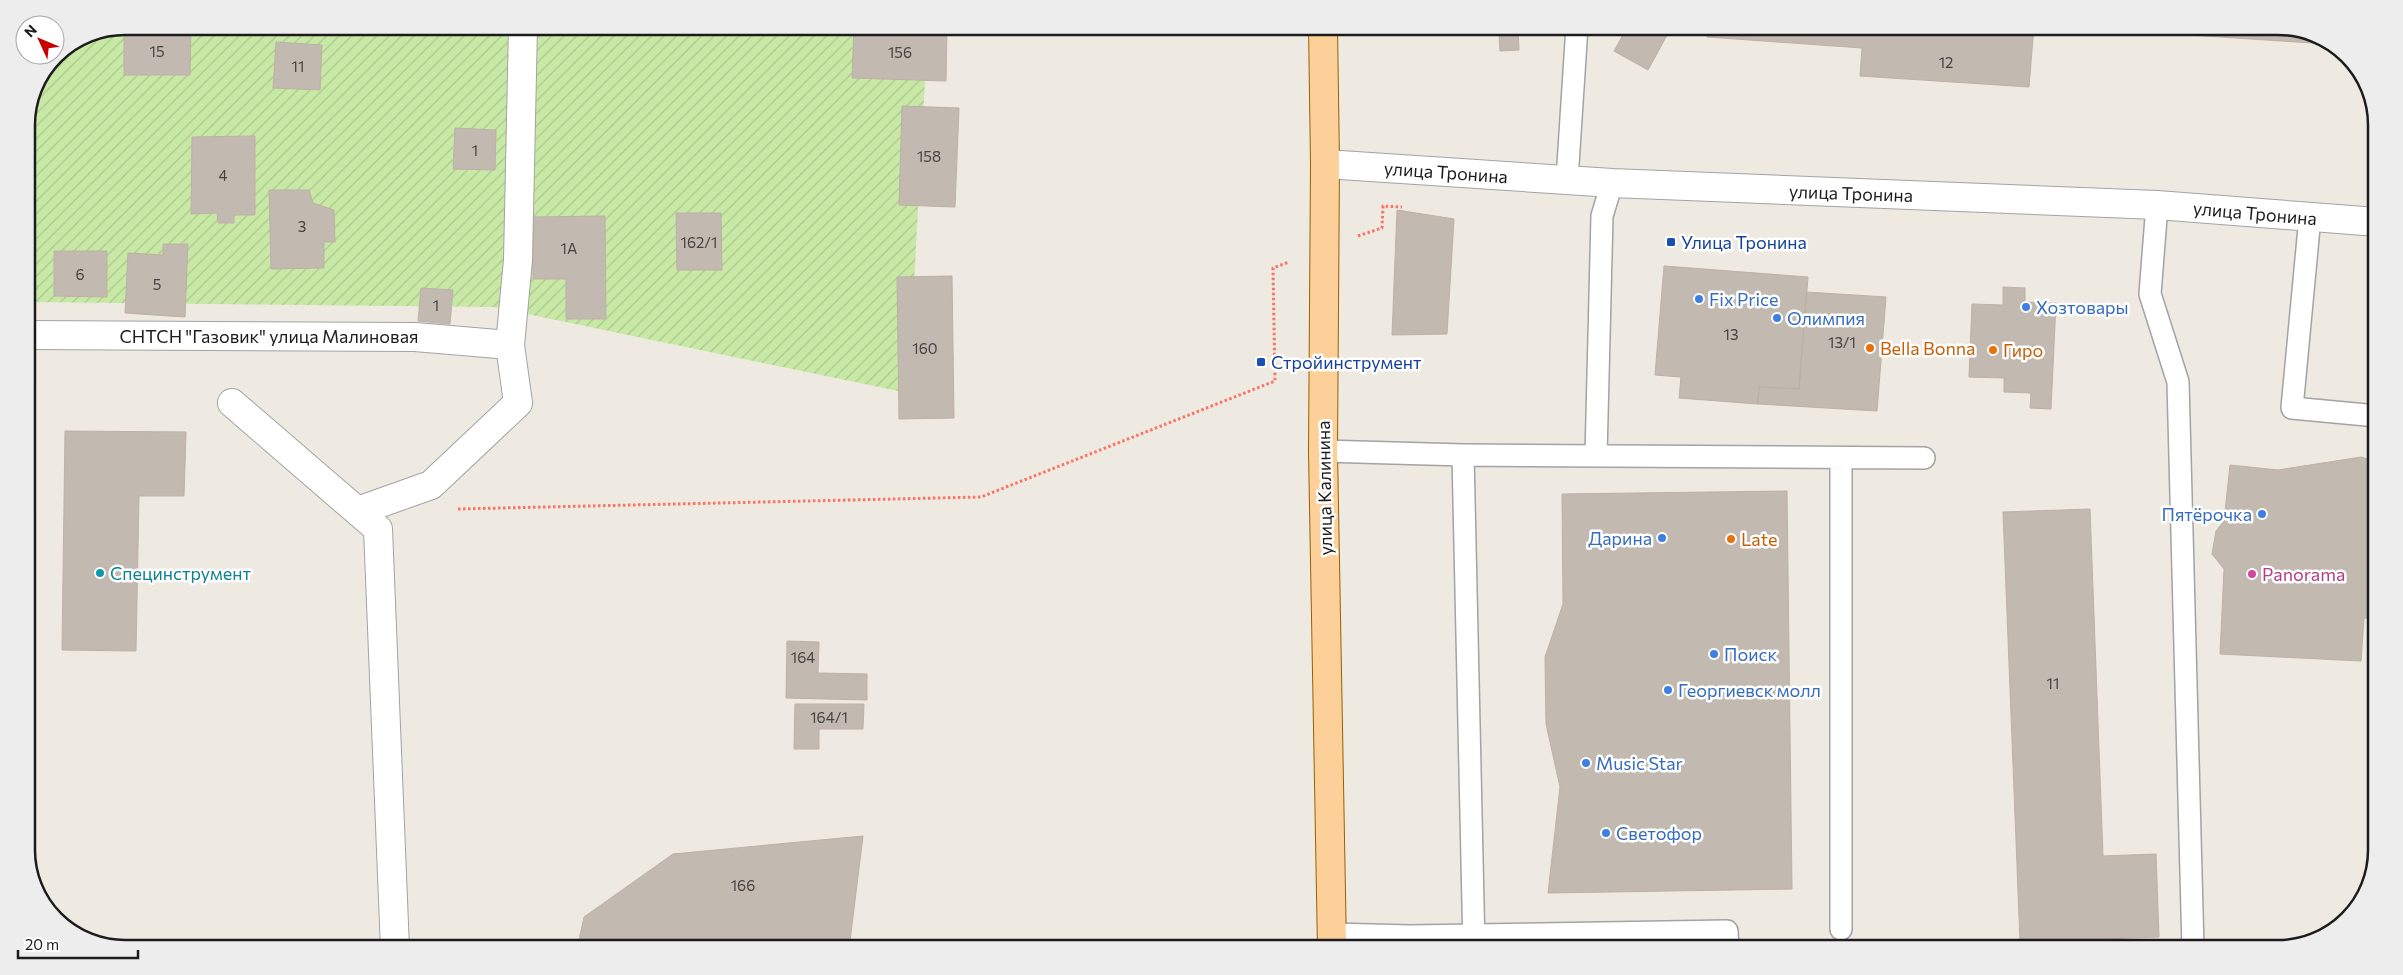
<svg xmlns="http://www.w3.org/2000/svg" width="2403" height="975" viewBox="0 0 2403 975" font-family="Commissioner,sans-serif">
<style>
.garden{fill:url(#garden-furrows)}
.building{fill:#c2b9b1;stroke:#bfb0a4}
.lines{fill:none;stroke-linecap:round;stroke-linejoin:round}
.lane-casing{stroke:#a3a3a3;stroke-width:24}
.street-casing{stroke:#a3a3a3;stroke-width:30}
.primary-casing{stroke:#946200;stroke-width:30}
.path{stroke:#fb7365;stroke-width:3;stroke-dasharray:2.5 2.5;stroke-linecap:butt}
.lane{stroke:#fff;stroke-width:21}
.street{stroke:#fff;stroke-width:28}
.primary{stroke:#fcd098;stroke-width:28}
.transit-dot{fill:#1a4fb4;stroke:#fff;stroke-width:2}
.shop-dot{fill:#3f7fe0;stroke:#fff;stroke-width:2}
.food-dot{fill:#e8710a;stroke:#fff;stroke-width:2}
.culture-dot{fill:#0f9aa8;stroke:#fff;stroke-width:2}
.hotel-dot{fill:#d1479c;stroke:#fff;stroke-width:2}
.labels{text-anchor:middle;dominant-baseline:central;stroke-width:5;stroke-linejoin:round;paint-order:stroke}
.number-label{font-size:15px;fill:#464341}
.street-label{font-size:18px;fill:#1c1c1c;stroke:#fff}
.transit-label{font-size:18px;fill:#164399;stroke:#fff;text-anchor:start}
.shop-label{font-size:18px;fill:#366cbe;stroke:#fff;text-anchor:start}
.food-label{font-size:18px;fill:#c56008;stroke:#fff;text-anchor:start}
.culture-label{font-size:18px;fill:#0d838f;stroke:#fff;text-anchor:start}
.hotel-label{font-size:18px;fill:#b23c85;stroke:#fff;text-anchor:start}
.rim{fill:none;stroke:#1c1c1c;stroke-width:2.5}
</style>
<defs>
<pattern id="garden-furrows" width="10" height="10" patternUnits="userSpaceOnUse" patternTransform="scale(1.25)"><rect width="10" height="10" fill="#c8e9a6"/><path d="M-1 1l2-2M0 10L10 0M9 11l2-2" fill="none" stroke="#abc78e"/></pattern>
</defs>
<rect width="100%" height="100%" fill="#eee9e1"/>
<!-- garden -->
<path class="garden" d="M126,26H928L908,393L493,307L26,302V119L34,87L56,55L88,34Z"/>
<!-- building -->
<path class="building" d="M191,26L190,75H124V27Z
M854,26H947L946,81L852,78Z
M1628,26H1672L1648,70L1614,51Z
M1708,26H2034L2029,87L1860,76L1862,48L1707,37Z
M2174,26H2278L2315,34L2327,44L2174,34Z
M1518,30L1519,50L1500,51L1499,32Z
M276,42L322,45L320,90L273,88Z
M902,106L959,108L955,207L899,205Z
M455,128L496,130L495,170L453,169Z
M255,136V215H234V223H218L217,213L191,214L192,137Z
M269,190H309L313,203L334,210L335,242H324V268L271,269Z
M1397,210L1454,219L1447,334L1392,335Z
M676,213H721L722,270H677Z
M605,216L606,319H566V279H533V217Z
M163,244H188L185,317L125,313L128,253L163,255Z
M54,251H107V297L54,296Z
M1664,266L1808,277L1799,389L1759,387L1758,404L1679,398L1681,377L1655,375Z
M952,276L954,418L899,419L897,277Z
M2003,287L2025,288V302L2056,303L2051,409L2030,408L2031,393L2004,392V378L1969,377L1972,304L2003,305Z
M421,288L453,290L450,324L418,321Z
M1806,292L1886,297L1877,411L1758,404L1759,387L1799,389Z
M65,431L186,432L184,496H139L136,651L62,650Z
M2361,457L2377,462V619L2364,618L2361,661L2220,654L2224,569L2212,554L2216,531L2224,521L2230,465L2278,470Z
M1787,491L1792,889L1548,893L1560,787L1546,724L1545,657L1563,604L1562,494Z
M2090,509L2103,856L2156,854L2159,937L2020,942L2003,512Z
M787,641L819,642L818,673L867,674V700L786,698Z
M795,704H864L863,729H819V749H794Z
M863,836L849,949H577L584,917L673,854Z"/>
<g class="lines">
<!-- lane casing -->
<g class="lane-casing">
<path id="lane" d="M1567,180L1577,26
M2157,205L2150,294L2178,382L2193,949
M2310,217L2292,408L2377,416
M1323,451L1463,455L1924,458
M1463,455L1474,949
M1596,456L1602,216L1612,183
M1841,458V929
M1331,934L1410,936L1727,931L1728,949"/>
</g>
<!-- street casing -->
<g class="street-casing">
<path id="street" d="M1325,164L1612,183L2157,205L2377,222
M26,335L415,337L510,345
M232,403L378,529L395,949
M358,511L431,485L518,403L510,345L518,260L523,26"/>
</g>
<!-- primary casing -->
<g class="primary-casing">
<path id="primary" d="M1323,26L1325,164L1323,451L1332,949"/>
</g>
<!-- path -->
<path class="path" d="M1358,236L1382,228L1383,206L1402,207
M458,509L981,497L1275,381L1273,268L1289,262"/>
<!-- lane -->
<use href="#lane" class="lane"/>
<!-- street -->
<use href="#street" class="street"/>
<!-- primary -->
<use href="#primary" class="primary"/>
</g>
<!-- markers -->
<g class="transit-dot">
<rect x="1666" y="237" width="10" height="10" rx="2.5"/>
<rect x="1256" y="357" width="10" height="10" rx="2.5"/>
</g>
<g class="shop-dot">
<circle cx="1699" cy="299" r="5"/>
<circle cx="2026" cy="307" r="5"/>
<circle cx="1777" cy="318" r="5"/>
<circle cx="2262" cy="514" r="5"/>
<circle cx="1662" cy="538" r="5"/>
<circle cx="1714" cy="654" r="5"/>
<circle cx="1668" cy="690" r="5"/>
<circle cx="1586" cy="763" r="5"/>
<circle cx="1606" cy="833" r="5"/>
</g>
<g class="food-dot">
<circle cx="1870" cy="348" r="5"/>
<circle cx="1993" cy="350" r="5"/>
<circle cx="1731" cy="539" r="5"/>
</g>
<circle class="culture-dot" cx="100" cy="573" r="5"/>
<circle class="hotel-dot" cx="2252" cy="574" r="5"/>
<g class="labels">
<!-- number labels -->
<g class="number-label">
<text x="157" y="51">15</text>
<text x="900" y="52">156</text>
<text x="1946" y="62">12</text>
<text x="298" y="66">11</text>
<text x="475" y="150">1</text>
<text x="929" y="156">158</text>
<text x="223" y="175">4</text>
<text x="302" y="226">3</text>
<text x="699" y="242">162/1</text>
<text x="569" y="248">1А</text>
<text x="80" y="274">6</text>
<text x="157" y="284">5</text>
<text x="436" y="305">1</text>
<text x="1731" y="334">13</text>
<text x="1842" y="342">13/1</text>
<text x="925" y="348">160</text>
<text x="803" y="657">164</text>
<text x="2053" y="683">11</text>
<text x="829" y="717">164/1</text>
<text x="743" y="885">166</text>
</g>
<!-- street labels -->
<g class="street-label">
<text transform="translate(1446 172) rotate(4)">улица Тронина</text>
<text transform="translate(1851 193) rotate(2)">улица Тронина</text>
<text transform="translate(2255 213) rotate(5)">улица Тронина</text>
<text x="269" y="336">СНТСН "Газовик" улица Малиновая</text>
<text transform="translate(1324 488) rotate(-91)">улица Калинина</text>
</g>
<!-- transit labels -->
<g class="transit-label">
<text x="1681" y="242">Улица Тронина</text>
<text x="1271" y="362">Стройинструмент</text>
</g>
<!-- shop labels -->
<g class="shop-label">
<text x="1709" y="299">Fix Price</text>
<text x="2036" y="307">Хозтовары</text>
<text x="1787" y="318">Олимпия</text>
<text x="2252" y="514" text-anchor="end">Пятёрочка</text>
<text x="1652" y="538" text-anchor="end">Дарина</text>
<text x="1724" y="654">Поиск</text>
<text x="1678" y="690">Георгиевск молл</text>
<text x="1596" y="763">Music Star</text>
<text x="1616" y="833">Светофор</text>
</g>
<!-- food labels -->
<g class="food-label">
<text x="1880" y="348">Bella Bonna</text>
<text x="2003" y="350">Гиро</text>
<text x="1741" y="539">Late</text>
</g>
<!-- culture labels -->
<g class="culture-label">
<text x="110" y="573">Специнструмент</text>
</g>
<!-- hotel labels -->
<g class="hotel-label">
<text x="2262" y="574">Panorama</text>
</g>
</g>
<!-- crop -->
<path d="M0 0H2403V975H0ZM125 35H2278A90 90 0 0 1 2368 125V850A90 90 0 0 1 2278 940H125A90 90 0 0 1 35 850V125A90 90 0 0 1 125 35Z" fill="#ededed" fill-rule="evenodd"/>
<path class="rim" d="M125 35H2278A90 90 0 0 1 2368 125V850A90 90 0 0 1 2278 940H125A90 90 0 0 1 35 850V125A90 90 0 0 1 125 35Z"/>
<!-- north arrow -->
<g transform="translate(40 40) rotate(314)"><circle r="24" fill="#ffffff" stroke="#a4a4a4"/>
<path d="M0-4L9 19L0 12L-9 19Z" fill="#c80002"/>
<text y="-8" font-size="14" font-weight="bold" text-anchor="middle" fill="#1c1c1c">N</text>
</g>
<!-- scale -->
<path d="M18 950v8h120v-8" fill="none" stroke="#1c1c1c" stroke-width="2.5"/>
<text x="25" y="950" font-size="15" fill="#1c1c1c" stroke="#ffffff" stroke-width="4" paint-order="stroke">20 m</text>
</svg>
